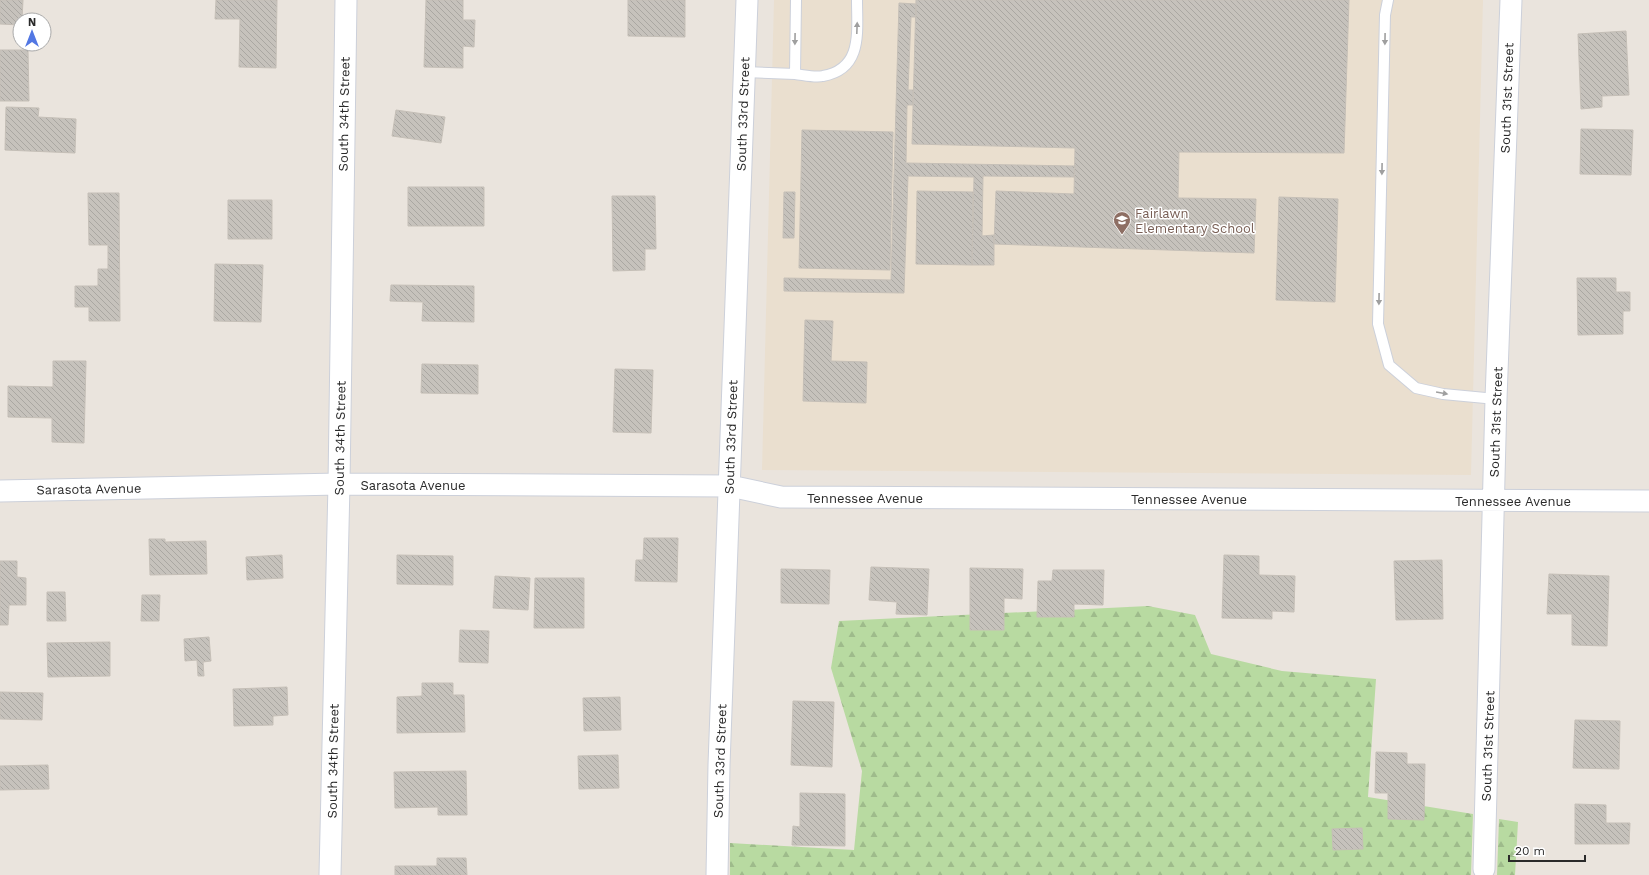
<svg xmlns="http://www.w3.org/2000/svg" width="1649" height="875" viewBox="0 0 1649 875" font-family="'Work Sans',sans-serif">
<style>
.education{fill:#eadfcf}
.forest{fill:url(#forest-firs)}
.building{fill:url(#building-back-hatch);stroke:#c5bfb7}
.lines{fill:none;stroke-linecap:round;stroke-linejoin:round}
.lane-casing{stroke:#ccd0da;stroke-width:12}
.street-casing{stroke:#ccd0da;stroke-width:23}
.lane{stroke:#fff;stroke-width:10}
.street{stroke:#fff;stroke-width:21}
.oneway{fill:#9f9f9f}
.labels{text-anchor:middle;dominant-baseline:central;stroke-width:3;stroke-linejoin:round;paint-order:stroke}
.street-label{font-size:13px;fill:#2a2a2a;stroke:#fff}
.education-label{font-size:13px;fill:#785e54;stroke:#fff;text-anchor:start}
</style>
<defs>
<pattern id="forest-firs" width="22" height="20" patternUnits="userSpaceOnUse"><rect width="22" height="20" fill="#b8daa1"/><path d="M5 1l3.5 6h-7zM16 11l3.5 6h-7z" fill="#9ebb8b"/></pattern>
<pattern id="building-back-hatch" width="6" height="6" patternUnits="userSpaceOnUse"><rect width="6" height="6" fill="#c6c2bc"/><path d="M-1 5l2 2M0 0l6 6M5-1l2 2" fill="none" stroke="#aaa7a2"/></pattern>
</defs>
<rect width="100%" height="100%" fill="#eae4dd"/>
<!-- education -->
<path class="education" d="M774,0H1483L1471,475L762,470Z"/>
<!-- forest -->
<path class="forest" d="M1148,606L1195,615L1211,654L1282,671L1376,679L1368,797L1473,814L1471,875H730V843L854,850L862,771L831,668L839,621Z
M1499,819L1518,822L1515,875H1497Z"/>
<!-- building -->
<path class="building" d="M0,0H23L22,20H20V25L0,24Z
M216,0H277L276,68L239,67L240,19H215Z
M426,0H463V20H475L474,47L463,46V68L424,67Z
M628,0H685V37L628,36Z
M916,0H1349L1344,153L1179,152L1178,198L1256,199L1254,253L994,244L996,191L1074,194L1075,148L912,144Z
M899,3L916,4V17H911L908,90H913V105H907L906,163L1075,166L1074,177L983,176L982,236L994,235V265H972L974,177L908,176L904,293L784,291V278L891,280Z
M1626,31L1629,95L1602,96V107L1581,109L1578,34Z
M0,50H28L29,101H0Z
M6,107L39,108L38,117L76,119L75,153L5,150Z
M396,110L445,117L441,143L392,136Z
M1581,129L1633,130L1631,175L1580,174Z
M802,130L893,132L890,270L799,268Z
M408,187H484V226H408Z
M917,191L973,192L972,265L916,264Z
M784,192H795L794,238H783Z
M88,193H119L120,321H89V307H75V286H98V269H108V245H89Z
M612,196H655L656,249H645V270L613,271Z
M1279,197L1338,199L1335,302L1276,300Z
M228,200H272V239H228Z
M215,264L263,265L261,322L214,321Z
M1577,278H1616V292H1630V311H1623V334L1578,335Z
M391,285L474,286V322L422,321L423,302L390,301Z
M805,320L833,321L831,361L867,362L866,403L803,401Z
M53,361H86L84,443L52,442V418L8,417V386L53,387Z
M422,364L478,365V394L421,393Z
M615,369L653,370L651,433L613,432Z
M644,538H678L677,582L635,581L636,560H643Z
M149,539H165V542L206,541L207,574L150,575Z
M282,555L283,578L247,580L246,557Z
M397,555L453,556V585L397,584Z
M1224,555L1259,556V575L1295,576L1294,612L1272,611V619L1222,618Z
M1442,560L1443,619L1396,620L1394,561Z
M0,561H17V577L26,578V605H9L8,625H0Z
M871,567L929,569L927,615L896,614L897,602L869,600Z
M970,568L1023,569L1022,599L1004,598V630H970Z
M781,569L830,570L829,604L781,603Z
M1053,570H1104L1103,605L1074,604V617H1037L1038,581H1052Z
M1549,574L1609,576L1607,646L1572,645V614H1547Z
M495,576L530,578L528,610L493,608Z
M535,578H584V628H534Z
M47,592H65L66,621H47Z
M142,595H160L159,621H141Z
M460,630L489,631L488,663L459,662Z
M209,637L211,661L203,662L204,676H198L197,660L185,661L184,639Z
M110,642V676L48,677L47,643Z
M422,683H453V695H464L465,732L397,733V697L422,696Z
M287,687L288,715L273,716V725L234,726L233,689Z
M0,692L43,693L42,720L0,719Z
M620,697L621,730L584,731L583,698Z
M793,701L834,702L832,767L791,765Z
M1575,720L1620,721L1619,769L1573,768Z
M1376,752L1407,753V764H1425L1424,820L1388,819V793H1375Z
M618,755L619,788L579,789L578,756Z
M48,765L49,789L0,790V766Z
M466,771L467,815H438V807L395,808L394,772Z
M800,793L845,794V846L792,845L793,826L800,827Z
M1575,804L1606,805V823H1630L1629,844H1575Z
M1362,828L1363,849L1333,850L1332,829Z
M437,858H466L467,875H395V866H437Z"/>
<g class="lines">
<!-- lane casing -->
<g class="lane-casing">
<path id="lane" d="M796,0L795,74C804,75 815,78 823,76C863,69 857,32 857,0
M1388,0L1385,15L1378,324L1389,365L1416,388L1443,394L1496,399
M745,72L795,74"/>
</g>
<!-- street casing -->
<g class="street-casing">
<path id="street" d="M0,491L339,484L730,486L781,497L1649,501
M1484,869L1496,399L1511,0
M330,875L339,484L346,0
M717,875L719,765L747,0"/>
</g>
<!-- lane -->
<use href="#lane" class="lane"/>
<!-- street -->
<use href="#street" class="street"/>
</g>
<!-- one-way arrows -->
<defs><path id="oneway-solid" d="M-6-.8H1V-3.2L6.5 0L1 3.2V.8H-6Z"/></defs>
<g class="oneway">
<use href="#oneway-solid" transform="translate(857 28) rotate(-88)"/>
<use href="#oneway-solid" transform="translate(795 39) rotate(91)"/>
<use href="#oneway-solid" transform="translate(1385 39) rotate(91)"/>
<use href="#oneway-solid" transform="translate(1382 169) rotate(91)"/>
<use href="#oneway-solid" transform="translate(1379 299) rotate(91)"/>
<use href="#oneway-solid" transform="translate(1442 393) rotate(10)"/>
</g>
<!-- icons -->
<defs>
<g id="school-pin" transform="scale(0.9)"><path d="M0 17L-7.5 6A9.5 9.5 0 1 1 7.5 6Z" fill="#8d6e63" stroke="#fff"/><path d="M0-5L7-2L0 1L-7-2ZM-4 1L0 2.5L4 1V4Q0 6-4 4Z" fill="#fff"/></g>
</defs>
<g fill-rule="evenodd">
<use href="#school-pin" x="1122" y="220"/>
</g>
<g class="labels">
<!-- street labels -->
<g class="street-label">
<text transform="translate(1507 98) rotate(-88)">South 31st Street</text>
<text transform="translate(344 114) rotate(-89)">South 34th Street</text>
<text transform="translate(743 114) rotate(-88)">South 33rd Street</text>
<text transform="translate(1496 422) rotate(-88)">South 31st Street</text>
<text transform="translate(731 437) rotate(-88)">South 33rd Street</text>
<text transform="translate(340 438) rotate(-89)">South 34th Street</text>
<text x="413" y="485">Sarasota Avenue</text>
<text transform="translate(89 489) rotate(-1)">Sarasota Avenue</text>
<text x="865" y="498">Tennessee Avenue</text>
<text x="1189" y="499">Tennessee Avenue</text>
<text x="1513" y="501">Tennessee Avenue</text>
<text transform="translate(1488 746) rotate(-88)">South 31st Street</text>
<text transform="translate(333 761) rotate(-89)">South 34th Street</text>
<text transform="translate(720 761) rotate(-88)">South 33rd Street</text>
</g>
<!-- education labels -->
<g class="education-label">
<text x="1135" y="213">Fairlawn<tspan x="1135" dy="15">Elementary School</tspan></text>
</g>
</g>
<!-- north arrow -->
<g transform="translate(32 32)"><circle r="19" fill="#ffffff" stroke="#aaaaaa"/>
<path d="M0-3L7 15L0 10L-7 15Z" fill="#5277e3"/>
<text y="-6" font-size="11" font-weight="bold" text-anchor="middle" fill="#2a2a2a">N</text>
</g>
<!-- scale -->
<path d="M1509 855v6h76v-6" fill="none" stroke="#2a2a2a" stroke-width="2"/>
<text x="1515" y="855" font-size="12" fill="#2a2a2a" stroke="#ffffff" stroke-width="3" paint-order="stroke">20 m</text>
</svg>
